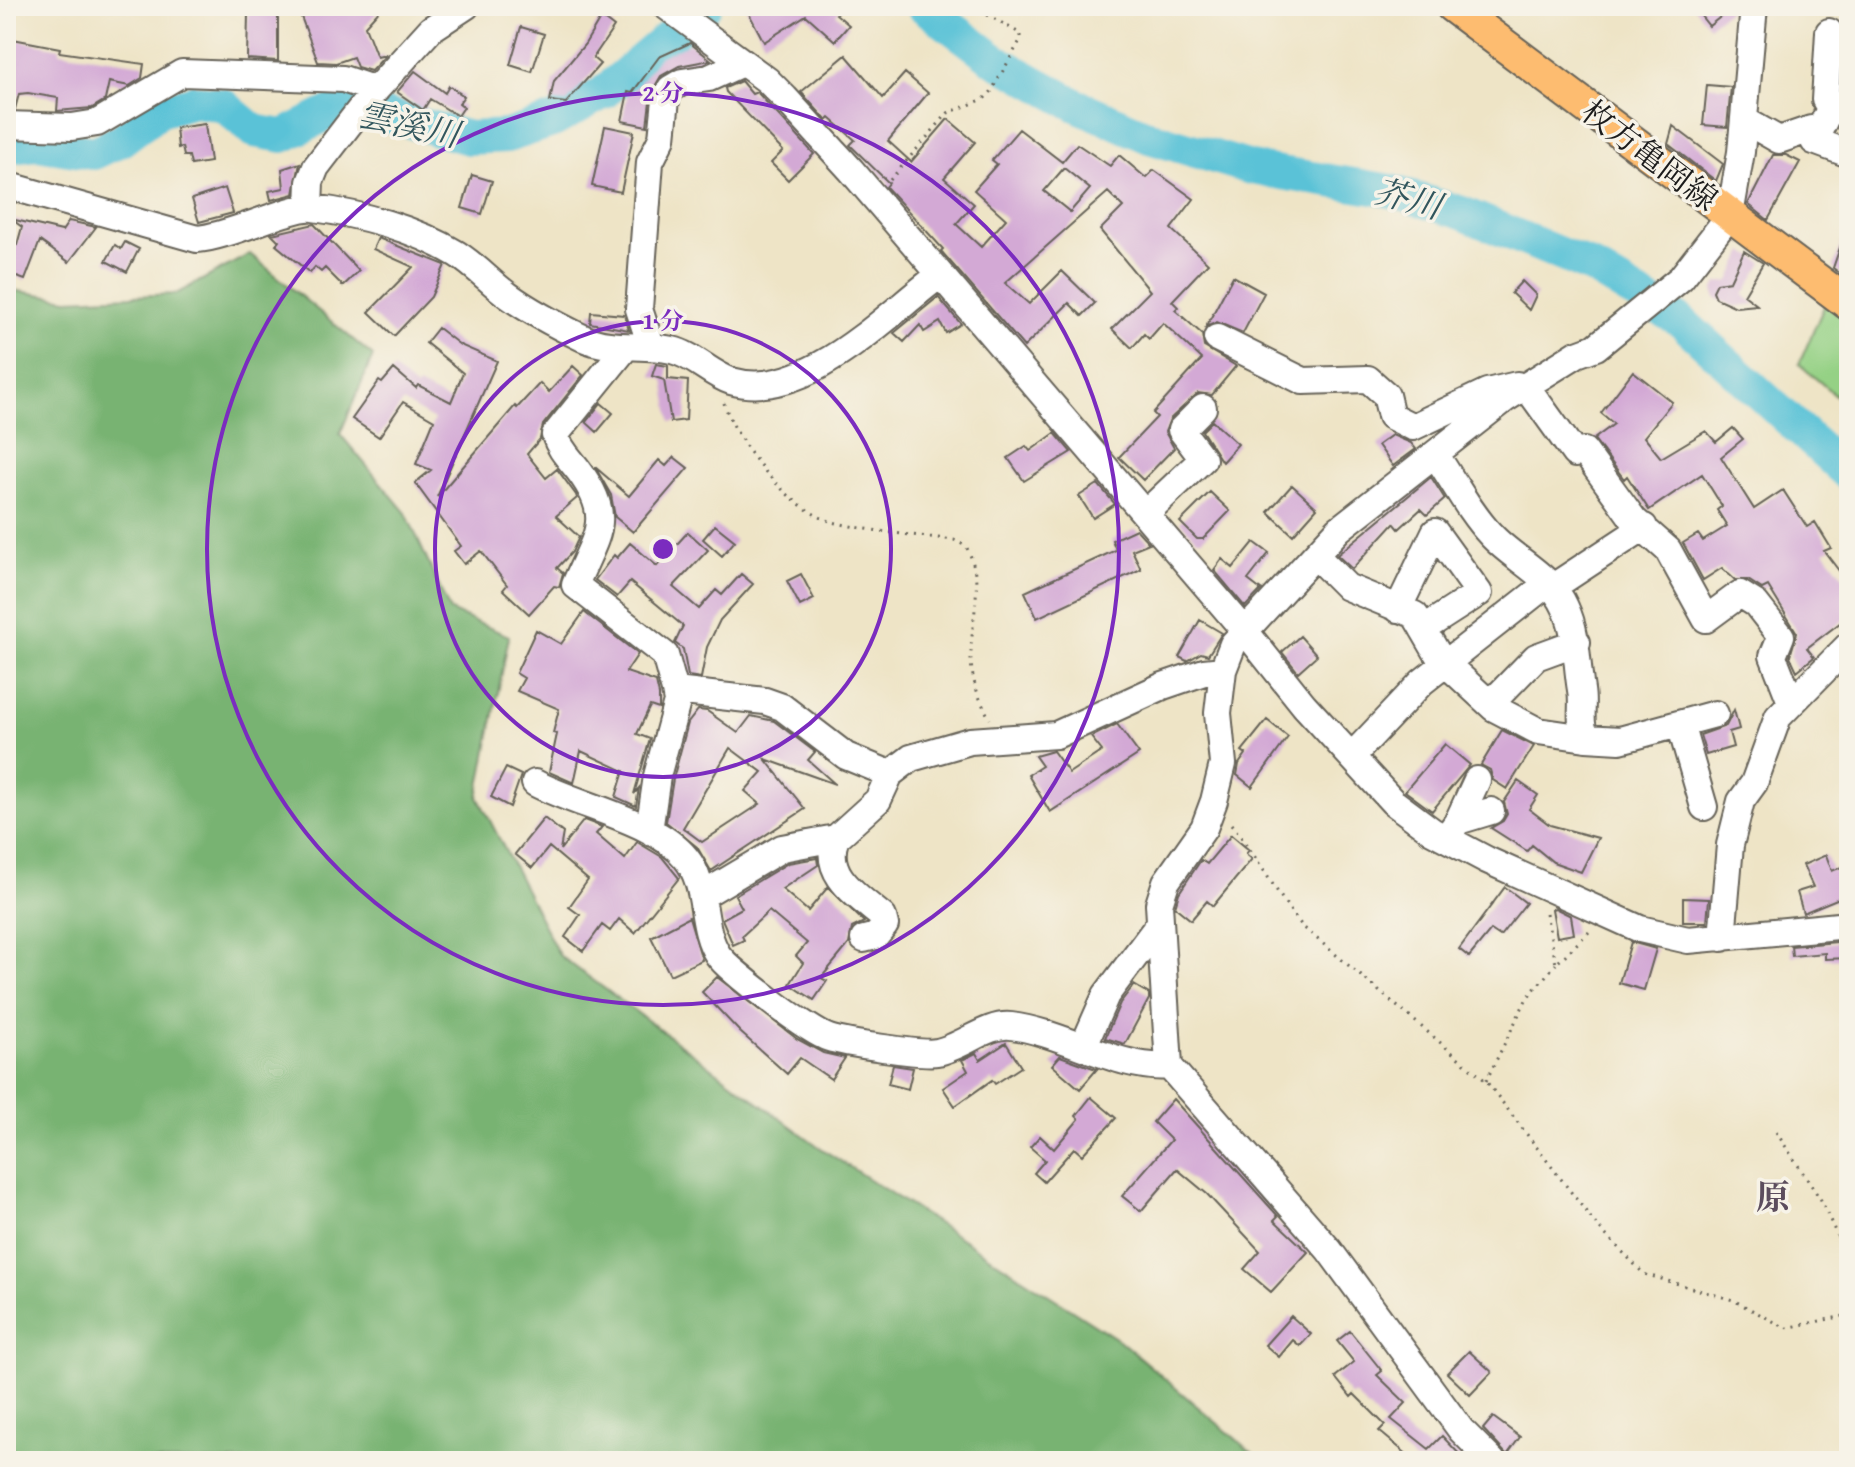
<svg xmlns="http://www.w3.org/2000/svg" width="1855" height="1467" viewBox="0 0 1855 1467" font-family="'Gentium Book Plus','Noto Serif JP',serif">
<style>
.green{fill:#95d185;stroke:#587650;stroke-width:2}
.forest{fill:#78b372;stroke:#4a6847;stroke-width:2}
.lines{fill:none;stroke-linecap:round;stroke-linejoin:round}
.river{stroke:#5ac2d7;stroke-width:34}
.building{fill:#d3a9d5;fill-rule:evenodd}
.minor-casing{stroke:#666258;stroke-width:30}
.major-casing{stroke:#666258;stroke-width:36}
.path{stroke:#666258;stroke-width:3;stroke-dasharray:2 6;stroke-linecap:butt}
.minor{stroke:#fff;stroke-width:26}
.major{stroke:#fdbc6f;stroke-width:32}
.ring{fill:none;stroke:#7b2cbf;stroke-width:4}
.labels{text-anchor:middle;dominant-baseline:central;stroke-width:7;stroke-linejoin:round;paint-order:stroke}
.street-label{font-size:32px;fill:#1c1c1c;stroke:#f7f3e8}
.water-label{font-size:34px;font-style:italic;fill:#32565d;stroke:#f7f3e8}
.neighbourhood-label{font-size:34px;font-weight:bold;fill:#5c4d5d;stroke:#f7f3e8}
.centre{fill:#7b2cbf;stroke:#f7f3e8;stroke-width:4}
.ring-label{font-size:24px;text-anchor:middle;font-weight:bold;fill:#7b2cbf;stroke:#f7f3e8;stroke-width:7;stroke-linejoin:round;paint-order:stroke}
</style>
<rect width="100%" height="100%" fill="#f7f3e8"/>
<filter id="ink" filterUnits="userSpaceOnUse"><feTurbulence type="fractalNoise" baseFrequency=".0125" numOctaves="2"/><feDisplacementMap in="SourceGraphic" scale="16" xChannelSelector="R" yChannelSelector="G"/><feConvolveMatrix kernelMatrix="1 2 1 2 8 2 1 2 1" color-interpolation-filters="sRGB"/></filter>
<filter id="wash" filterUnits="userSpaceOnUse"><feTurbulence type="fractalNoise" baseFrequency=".006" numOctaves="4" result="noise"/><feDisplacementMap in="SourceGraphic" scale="32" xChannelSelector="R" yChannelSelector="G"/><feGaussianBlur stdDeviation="1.8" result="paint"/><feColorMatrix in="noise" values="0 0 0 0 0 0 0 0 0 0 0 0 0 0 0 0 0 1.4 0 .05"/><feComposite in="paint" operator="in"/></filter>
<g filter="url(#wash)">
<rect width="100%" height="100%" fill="#eee4c6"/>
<!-- green -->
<path class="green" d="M1826,302L1849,322V407L1799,364Z"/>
<!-- forest -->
<path class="forest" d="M250,254L373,356L340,434L406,513L450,611L509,636L478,797L559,955L822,1149L1119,1340L1262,1461H6V289L68,299L176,294Z"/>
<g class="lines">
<!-- river -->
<path class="river" d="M923,6L995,60L1076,105L1149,137L1251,168L1391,191L1462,213L1591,267L1682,322L1849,475
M6,148L37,144L94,153L121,140L159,111L194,101L223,105L254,131L283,136L331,112L352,106L469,138L507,136L555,120L603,93L705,6"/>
</g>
<g id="blocks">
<!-- building -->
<path class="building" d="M251,6H278V61L247,59L248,13H251Z
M297,6H383L365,26L377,57L386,55L371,71L357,67L353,57L336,63L318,62Z
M745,6H844L836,14L849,25L835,41L806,15L764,42Z
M1693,6H1734L1709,26Z
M601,17L614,27L593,58L600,64L566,103L550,101L554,81L585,44Z
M521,27L544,34L532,72L510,65Z
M13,39L60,48L59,52L144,64L142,78L129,86L109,82L105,100L92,108L57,111L58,98L28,93L19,94L15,109H6V64Z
M690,43L711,60L679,66L661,76L651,93L647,126L622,121L628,92L632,93L659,57Z
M846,55L883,98L905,73L928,93L888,141L911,162L948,119L975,142L944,178L974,204L956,224L981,247L1006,219L974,190L997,164L992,160L1019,129L1062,162L1077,144L1110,166L1119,155L1146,178L1154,170L1194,199L1171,229L1208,263L1172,301L1178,307L1175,310L1202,334L1204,347L1236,366L1212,395L1198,393L1170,419L1165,432L1174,448L1143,480L1119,457L1157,417L1153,413L1202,359L1163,323L1149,339L1144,334L1132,348L1112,329L1150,291L1100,230L1123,207L1108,192L1005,283L1029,304L1062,271L1095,303L1082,316L1069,303L1024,347L941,251L943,249L886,187L889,183L850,145L855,140L830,118L827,121L801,92ZM1064,168L1090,189L1070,212L1044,191Z
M415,71L445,93L449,86L464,96L459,103L464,107L458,116L430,99L423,110L397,92Z
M741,81L752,94L757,92L814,154L788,180L771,163L783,151L726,92L725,88Z
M1707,85L1731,87L1727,127L1703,125Z
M205,124L210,162L191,165L189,156H184L182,147L178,148L176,128Z
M605,126L634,132L621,192L592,186Z
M1673,126L1723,164L1716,181L1668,144Z
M1773,155H1786L1800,162L1768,220L1748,204Z
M300,163L294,194L271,200L269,191L284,188L282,169Z
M472,175L492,181L482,214L462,208Z
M225,188L233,213L199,222L192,199Z
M11,219L62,231L69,221L96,227L69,262L40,241L25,280L6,273V252L9,243L17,245L22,227Z
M314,224L359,271L343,286L325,268L321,272L315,267L310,273L276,245L279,241L272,234Z
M1846,230H1849V280L1833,268Z
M378,238L445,265L431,297L394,336L369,312L413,267L373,249Z
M125,242L139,249L127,272L106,261L115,245L121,249Z
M1744,251L1763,263L1744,295L1757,305L1736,307L1716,298L1713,291L1717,283L1730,281Z
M1233,276L1264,293L1243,333L1217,322L1206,327Z
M1522,281L1536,295L1529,310L1511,293Z
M938,297L961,324L946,333L940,322L924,332L920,325L904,342L894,333Z
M591,312L624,315L629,330L590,323Z
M438,328L460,345L497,361L437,497L515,406L517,408L540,383L549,392L573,366L583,375L543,425L540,439L527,454L546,478L557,469L576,495L577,498L556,516L579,537L572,552L557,568L563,573L559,587L554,586L529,614L503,590L507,585L481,551L464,564L454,551L461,546L415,483L431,470L416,464L434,420L403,402L379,437L352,419L379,381L382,383L394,369L416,388L418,385L451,402L463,373L426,343Z
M656,364L668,366V379L688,381L686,420L671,422L664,380L652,376Z
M1633,371L1672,402L1644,437L1661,458L1706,431L1716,442L1733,428L1743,439L1721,457L1754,509L1783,490L1807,527L1815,522L1831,548L1824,551L1849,584V616L1807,648L1814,657L1797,671L1790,656L1797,633L1768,586L1762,589L1748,580H1735L1722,568L1703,580L1683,543L1698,534L1703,541L1727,526L1717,510L1722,506L1702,474L1649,510L1627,476L1624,479L1594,439L1614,424L1601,413Z
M601,403L613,413L597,432L586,422Z
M1212,421L1238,444L1222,462L1202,431Z
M1055,433L1071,452L1024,481L1008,458L1026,446L1030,451Z
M1392,435L1411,443L1416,449L1393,466L1378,445Z
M674,457L688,468L633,532L615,517L611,495L595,467L629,496L659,460L666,466Z
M1431,477L1445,499L1427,515L1421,509L1399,529L1394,523L1352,569L1337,555Z
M1098,484L1115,504L1093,518L1079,496Z
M1292,485L1317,508L1293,535L1268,512Z
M1210,492L1230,511L1203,539H1197L1180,522Z
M715,525L735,541L722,556L703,539Z
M1136,529L1149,543L1132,550L1141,569L1037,618L1025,592L1116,550L1112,540Z
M688,532L708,550L673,587L699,609L716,590L722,595L741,574L753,584L720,620L707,647L701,678L688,676L683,649L675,643L683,626L630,582L617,597L595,580L614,555L617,558L630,543L657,566Z
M1254,542L1269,553L1248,580L1261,590L1245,607L1214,570L1222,559L1233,568Z
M801,574L814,599L800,606L787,581Z
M584,612L638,654L626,672L656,682L659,695V709L650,706L637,734L650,739L634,794L639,788L636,806L616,797L624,771L581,751L574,783L549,772L557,734L553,733L559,709L517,691L524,678L516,673L536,630L561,644Z
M1200,620L1222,633L1208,655L1201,653L1187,661L1179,657Z
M1300,636L1317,655L1298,672L1282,652Z
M698,710L707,711L738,733L751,716L774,721L815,752L808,760L835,784L765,759L805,809L711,871L697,847L666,822L673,779L688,723ZM730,748L762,772L745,791L760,804L702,842L683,828Z
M1734,710L1739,729L1729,732L1733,747L1706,755L1700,735L1726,726Z
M1267,720L1288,737L1252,787L1237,775L1239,764L1246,754L1242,751Z
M1117,724L1139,754L1050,812L1028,775L1042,766L1035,756L1053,751L1069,773L1102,751L1091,737Z
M1502,730L1534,746L1507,789L1493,780L1490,770L1481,765Z
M1445,744L1470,765L1432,811L1405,791Z
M506,768L521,775L510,807L491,797Z
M1518,781L1538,795L1529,809L1550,825L1598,838L1581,872L1553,862L1532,845L1527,851L1491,828L1503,821L1507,814L1504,802Z
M544,818L563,833L560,850L584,820L602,827L596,834L625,859L637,842L662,857L679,878L635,933L619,919L610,931L602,925L583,951L565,937L580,915L569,907L588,880L549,847L532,868L515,854Z
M1231,835L1249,850L1246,854L1252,859L1213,906L1207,901L1191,920L1175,907L1179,893L1201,860L1207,864Z
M1826,855L1832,871L1849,864V894L1803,913L1797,892L1813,887L1803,865Z
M817,858L818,865L782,889L808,911L828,887L864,922L852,928L849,944L821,978L827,981L814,1000L790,984L803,963L796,956L807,943L769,911L742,936L744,940L733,945L722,919L742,908L735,895L788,863Z
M1505,887L1526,903L1500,936L1491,930L1469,957L1459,949Z
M1683,898L1709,899L1707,922H1683Z
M1555,908L1571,916L1574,934L1557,937L1552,909Z
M689,917L702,960L670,975L651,937Z
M1849,941V958L1825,959V953L1792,956L1791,946Z
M1631,942L1656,949L1644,990L1619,983Z
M717,977L797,1039L823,1053L845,1058L831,1079L800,1058L787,1074L740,1032L702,992Z
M1134,985L1149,994V999L1125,1044L1105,1038L1120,1003Z
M1006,1043L1021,1067L995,1084L992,1080L955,1106L943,1088L968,1071L962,1060L976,1053L980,1060Z
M1060,1056L1096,1069H1097L1080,1089L1052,1065Z
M893,1065L913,1068L908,1089L888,1084Z
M1091,1097L1116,1118L1082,1155L1074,1148L1044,1182L1034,1173L1045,1160L1030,1147L1040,1136L1054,1149L1079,1119L1076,1116Z
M1173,1099L1278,1216L1274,1220L1308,1252L1271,1292L1244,1269L1260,1251L1207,1194L1177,1169L1141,1211L1122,1196L1171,1140L1153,1122Z
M1291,1316L1311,1334L1300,1346L1293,1340L1279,1357L1265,1345Z
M1350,1331L1382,1371L1377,1375L1406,1403L1391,1419L1429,1449L1442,1436L1466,1461H1415L1379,1431L1385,1425L1354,1394L1351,1397L1335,1377L1354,1362L1337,1341Z
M1469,1351L1492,1372L1470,1395L1447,1373Z
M1493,1417L1520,1437L1507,1455L1483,1429Z"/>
</g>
</g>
<g filter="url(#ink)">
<use href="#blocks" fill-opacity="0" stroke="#666258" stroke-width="2"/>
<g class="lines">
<!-- minor casing -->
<g class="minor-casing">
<path id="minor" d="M666,6L767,80L785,98L851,170L1245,631L1304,705L1393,802L1432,831L1487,860L1640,929L1688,940L1849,925
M1751,124L1779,140L1811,129L1814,141L1849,154
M6,125L72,127L97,123L182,73L343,79L376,90
M1814,141L1831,107L1825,100L1829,32
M6,185L197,239C230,237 291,205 313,208C361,214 416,229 457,254C476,266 491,283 509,296C531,312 558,326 583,338C612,351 642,343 672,350C694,355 710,374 731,381C806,403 886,314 940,275
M309,207L310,182L316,167L372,94L431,29L466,6
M1217,338L1303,381L1368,379L1386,395L1391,416L1413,427L1487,392L1517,385
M651,346L639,309L650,162L662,138L666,99L670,89L682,82L709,78L742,63
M626,347L555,435C560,450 570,459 579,471C615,519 596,535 575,585L665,655L675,691L765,701L782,707L846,756L890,774
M1526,386L1575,454L1584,451L1634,520L1668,550L1706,619L1740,594L1756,604L1781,636L1773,656L1791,702
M1145,514L1203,459L1181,430L1203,408
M1315,555L1347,587L1415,615L1440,658L1494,708L1538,731L1586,738C1578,721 1584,707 1581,690C1576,661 1578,635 1565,607C1551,575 1514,560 1491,535C1469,512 1453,480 1435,454
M1553,587L1644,527
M1398,609L1435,532L1479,593L1423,629
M1487,701L1500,694L1536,657L1577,642
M1680,724L1704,807
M1586,738L1620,740L1715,714
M1352,756L1422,682L1548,583
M535,783C578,806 655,820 686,858C709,886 699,926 718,955C729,971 811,1033 829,1038C844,1043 923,1055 937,1052C961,1048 988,1023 1011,1026C1062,1032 1122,1071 1169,1066
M1458,821L1491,811
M653,833L650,824L657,776L677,702L675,691
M836,838C821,874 858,896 883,917L885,925L876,936L864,939
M1446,838L1458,821L1477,780
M703,895L782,848L836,838L878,800L890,774L911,758L970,741L1056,735L1163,686L1204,672L1223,670
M1722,938L1730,845L1741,801L1754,783L1778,717L1848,646
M1084,1045L1106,995L1160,923
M1492,1461L1461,1430L1329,1250L1169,1066L1159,904L1166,882L1204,828L1214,801L1223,764L1218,713L1223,670L1233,644L1339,529L1505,399L1577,354L1596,347L1681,278L1730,215L1741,152L1754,6"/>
</g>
<!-- major casing -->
<g class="major-casing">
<path id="major" d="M1452,6L1849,304"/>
</g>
<!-- path -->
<path class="path" d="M890,180L948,113L984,99L991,92L1021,39V34L972,6
M724,403C737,445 790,510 833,522C872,532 915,535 954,540L966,546C985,582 972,614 971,652C970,676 978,698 990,719
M1231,824C1258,857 1276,894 1303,927L1486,1081L1597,1226L1644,1274L1733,1300L1786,1328L1849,1315
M1546,913L1556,964L1589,932
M1486,1081L1527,998L1556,964
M1776,1132L1821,1200L1849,1262"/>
<!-- minor -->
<use href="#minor" class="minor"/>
<!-- major -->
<use href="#major" class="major"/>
</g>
</g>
<!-- distance rings -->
<g class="ring">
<circle cx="663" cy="549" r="228"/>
<circle cx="663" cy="549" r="456"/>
</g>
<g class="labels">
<!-- street labels -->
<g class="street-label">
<text transform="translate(1650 155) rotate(37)">枚方亀岡線</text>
</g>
<!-- water labels -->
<g class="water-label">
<text transform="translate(409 124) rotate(12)">雲溪川</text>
<text transform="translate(1408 198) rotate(15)">芥川</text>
</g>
<!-- neighbourhood labels -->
<g class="neighbourhood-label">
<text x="1773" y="1196">原</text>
</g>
</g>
<circle cx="663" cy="549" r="12" class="centre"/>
<g class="ring-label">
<text x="663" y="101">2 分</text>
<text x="663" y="329">1 分</text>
</g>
<!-- margin -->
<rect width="1855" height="1467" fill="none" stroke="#f7f3e8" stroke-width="32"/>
</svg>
